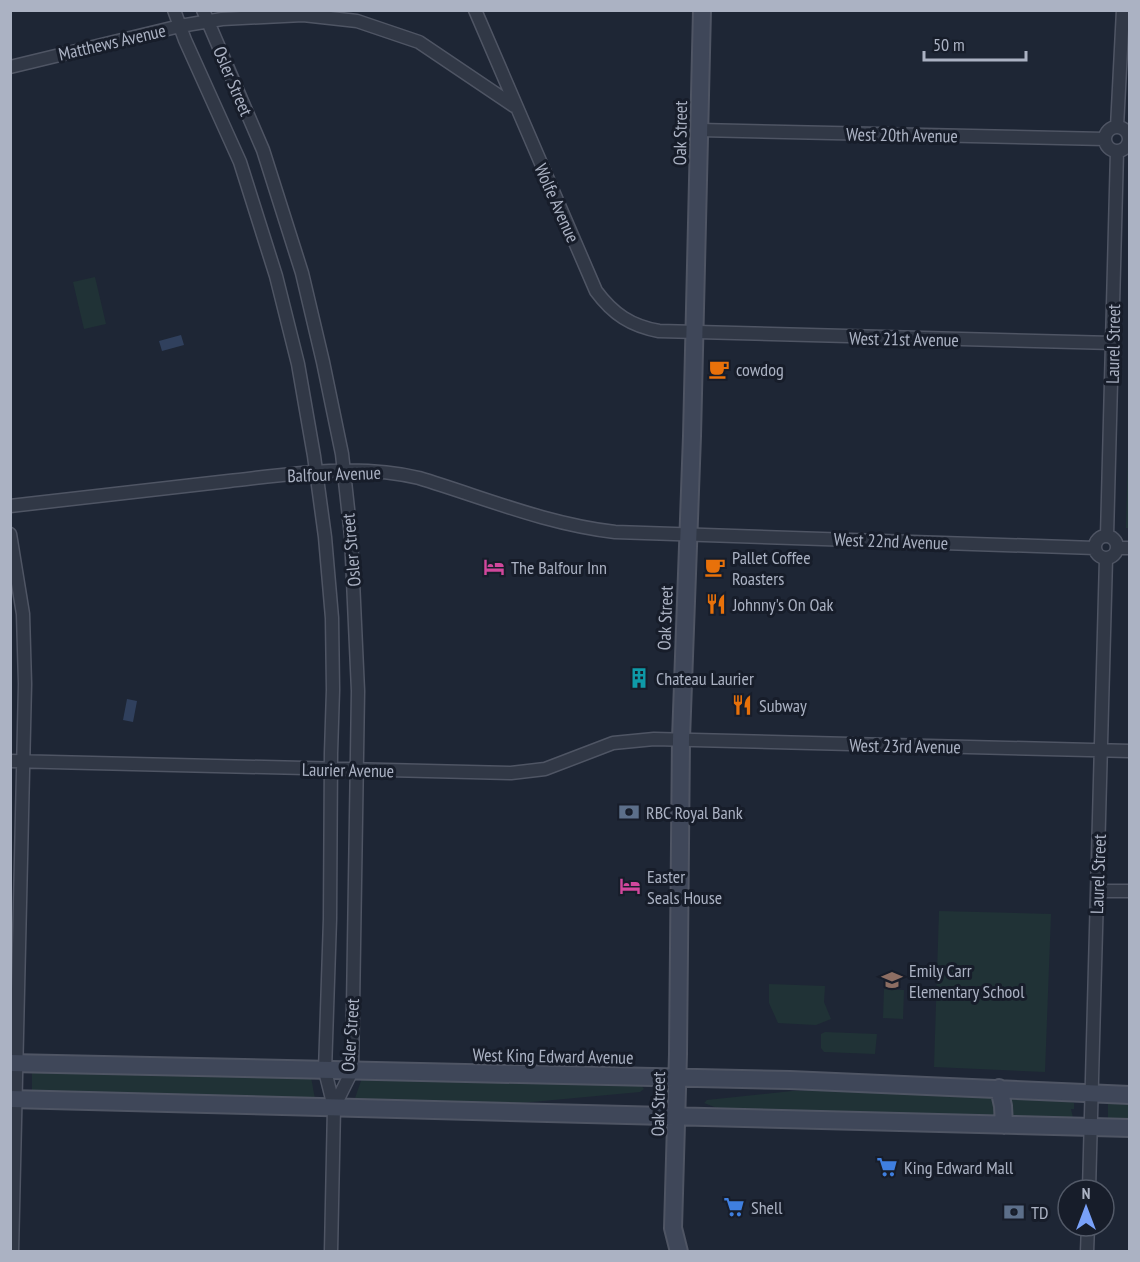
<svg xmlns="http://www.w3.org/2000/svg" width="1140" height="1262" viewBox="0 0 1140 1262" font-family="'PT Sans Narrow',sans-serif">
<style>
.green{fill:#203236}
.water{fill:#30405d}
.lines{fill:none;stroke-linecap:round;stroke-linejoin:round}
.minor-casing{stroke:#4f5564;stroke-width:15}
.secondary-casing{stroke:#4f5564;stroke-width:20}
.minor{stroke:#313846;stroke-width:12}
.secondary{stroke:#3f4759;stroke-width:16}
.labels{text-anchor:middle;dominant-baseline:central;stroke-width:6;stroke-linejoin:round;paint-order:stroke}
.street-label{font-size:18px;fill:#abb2c3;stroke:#171d2a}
.poi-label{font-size:18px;fill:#abb2c3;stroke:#171d2a;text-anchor:start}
</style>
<rect width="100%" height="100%" fill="#1e2635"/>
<!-- green -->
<path class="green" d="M95,277L106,324L84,329L73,282Z
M1129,416L1130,528H1126Z
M939,911L1051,914L1045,1072L934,1067Z
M769,984L825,986L824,1002L831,1019L816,1025L778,1023L769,1003Z
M884,989L904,990L903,1019L883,1018Z
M825,1032L877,1034L875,1054L824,1052L821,1048V1034Z
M32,1071L311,1077L315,1099L32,1092Z
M362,1078L641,1085L644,1089L640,1092L510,1104L362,1101L355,1098Z
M853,1089L986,1096L995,1101L997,1111L993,1115L987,1116L734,1110L717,1108L704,1103L707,1100L792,1091Z
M1008,1097L1057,1098L1074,1103V1109H1071L1073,1118L1013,1117Z
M1129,1101V1120L1108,1119V1104Z"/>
<!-- water -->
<path class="water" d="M181,335L184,345L162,351L159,341Z
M127,699L137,701L133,722L123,720Z"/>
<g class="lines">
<!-- minor casing -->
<g class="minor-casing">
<path id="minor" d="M174,10L185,40L240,162L276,276L298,364L314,456L325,537L332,618L333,690L331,753L330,919L325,1071L334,1107L331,1252
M203,10L263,150L302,273L323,362L342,454L351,536L358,691L352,1071L334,1107
M475,10L596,291C613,314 631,326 659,331L1113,343
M10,67L180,26L222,19L303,15L357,21L419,42L514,106
M1117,127L1123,10
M1105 139a12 12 0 1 1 24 0a12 12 0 1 1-24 0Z
M700,130L1105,139
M10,506C83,498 156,489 229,481C292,474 356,463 419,478C485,498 546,524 615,532L1095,548
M10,534L23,614L25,684L12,1252
M1107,536L1117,151
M1095 547a11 11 0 1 1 22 0a11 11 0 1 1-22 0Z
M1117,548H1130
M10,761L511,773L545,769L613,743L654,739L1130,751
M1097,891H1130
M1089,1190L1106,558
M1087,1252L1088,1226"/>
</g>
<!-- secondary casing -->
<g class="secondary-casing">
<path id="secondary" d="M10,1063L790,1080L1130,1095
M999,1088L1003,1106L1004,1125
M10,1099L1130,1128
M679,1252L673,1228L678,1054L681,739L692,436L702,10"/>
</g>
<!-- minor -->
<use href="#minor" class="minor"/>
<!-- secondary -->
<use href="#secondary" class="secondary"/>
</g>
<!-- icons -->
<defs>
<g id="cafe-bare" transform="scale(1.62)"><path d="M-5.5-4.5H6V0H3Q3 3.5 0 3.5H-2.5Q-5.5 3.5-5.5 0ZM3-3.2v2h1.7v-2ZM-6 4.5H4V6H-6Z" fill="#e8710a" stroke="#171d2a" stroke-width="2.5" paint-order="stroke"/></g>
<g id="hotel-bare" transform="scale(1.62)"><path d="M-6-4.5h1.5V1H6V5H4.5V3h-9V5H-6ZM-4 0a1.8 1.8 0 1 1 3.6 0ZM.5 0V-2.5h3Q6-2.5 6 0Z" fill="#d1479c" stroke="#171d2a" stroke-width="2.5" paint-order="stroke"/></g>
<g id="restaurant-bare" transform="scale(1.62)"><path d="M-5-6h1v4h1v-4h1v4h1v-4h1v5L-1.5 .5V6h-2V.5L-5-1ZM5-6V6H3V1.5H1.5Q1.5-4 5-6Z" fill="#e8710a" stroke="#171d2a" stroke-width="2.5" paint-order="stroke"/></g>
<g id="building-bare" transform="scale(1.62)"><path d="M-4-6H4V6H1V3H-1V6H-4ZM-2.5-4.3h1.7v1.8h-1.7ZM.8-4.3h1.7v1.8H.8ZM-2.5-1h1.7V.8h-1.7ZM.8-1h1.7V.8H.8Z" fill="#0f9aa8" stroke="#171d2a" stroke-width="2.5" paint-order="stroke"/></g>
<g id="bank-bare" transform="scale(1.62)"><path d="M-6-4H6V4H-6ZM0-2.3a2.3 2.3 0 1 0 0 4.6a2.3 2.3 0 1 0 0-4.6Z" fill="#5c6f8a" stroke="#171d2a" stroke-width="2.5" paint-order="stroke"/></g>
<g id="school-bare" transform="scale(1.62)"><path d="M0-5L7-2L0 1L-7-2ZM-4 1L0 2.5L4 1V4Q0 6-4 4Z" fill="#8d6e63" stroke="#171d2a" stroke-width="2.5" paint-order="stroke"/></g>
<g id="supermarket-bare" transform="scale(1.62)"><path d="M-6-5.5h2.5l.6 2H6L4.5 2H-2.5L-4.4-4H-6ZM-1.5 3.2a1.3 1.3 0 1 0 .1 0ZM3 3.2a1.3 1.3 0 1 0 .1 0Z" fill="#3f7fe0" stroke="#171d2a" stroke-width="2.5" paint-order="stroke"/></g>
</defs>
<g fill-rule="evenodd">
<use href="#cafe-bare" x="719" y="369"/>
<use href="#hotel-bare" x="494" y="567"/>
<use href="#cafe-bare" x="715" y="567"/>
<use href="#restaurant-bare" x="716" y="604"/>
<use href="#building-bare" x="639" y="678"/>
<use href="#restaurant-bare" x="742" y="705"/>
<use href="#bank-bare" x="629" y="812"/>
<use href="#hotel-bare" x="630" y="886"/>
<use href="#school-bare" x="892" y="980"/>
<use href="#supermarket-bare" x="887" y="1167"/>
<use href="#supermarket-bare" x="734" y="1207"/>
<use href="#bank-bare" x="1014" y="1212"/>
</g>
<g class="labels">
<!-- street labels -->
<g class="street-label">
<text transform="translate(112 42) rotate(-13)">Matthews Avenue</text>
<text transform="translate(233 81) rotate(67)">Osler Street</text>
<text transform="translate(680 133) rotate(-89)">Oak Street</text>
<text transform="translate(902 135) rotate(1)">West 20th Avenue</text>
<text transform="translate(557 203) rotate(66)">Wolfe Avenue</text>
<text transform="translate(904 339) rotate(1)">West 21st Avenue</text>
<text transform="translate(1113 344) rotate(-89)">Laurel Street</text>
<text transform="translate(334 474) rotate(-2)">Balfour Avenue</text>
<text transform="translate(891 541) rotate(2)">West 22nd Avenue</text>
<text transform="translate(351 550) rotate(-95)">Osler Street</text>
<text transform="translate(665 618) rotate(-88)">Oak Street</text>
<text transform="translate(905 746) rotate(1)">West 23rd Avenue</text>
<text transform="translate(348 770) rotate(1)">Laurier Avenue</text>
<text transform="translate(1098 874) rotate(-88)">Laurel Street</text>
<text transform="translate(350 1035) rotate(-86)">Osler Street</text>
<text transform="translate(553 1056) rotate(1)">West King Edward Avenue</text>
<text transform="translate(658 1104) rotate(-89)">Oak Street</text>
</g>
<!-- poi labels -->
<g class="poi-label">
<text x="736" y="369">cowdog</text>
<text x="732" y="557">Pallet Coffee<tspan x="732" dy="21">Roasters</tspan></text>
<text x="511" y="567">The Balfour Inn</text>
<text x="733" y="604">Johnny's On Oak</text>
<text x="656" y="678">Chateau Laurier</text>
<text x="759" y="705">Subway</text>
<text x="646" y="812">RBC Royal Bank</text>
<text x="647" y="876">Easter<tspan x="647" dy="21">Seals House</tspan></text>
<text x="909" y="970">Emily Carr<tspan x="909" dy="21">Elementary School</tspan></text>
<text x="904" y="1167">King Edward Mall</text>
<text x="751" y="1207">Shell</text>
<text x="1031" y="1212">TD</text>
</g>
</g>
<!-- border -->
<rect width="1140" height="1262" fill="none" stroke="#abb2c3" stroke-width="24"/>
<!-- north arrow -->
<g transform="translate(1086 1208)"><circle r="28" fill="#171d2a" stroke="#525967" stroke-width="1.5"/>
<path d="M0-4.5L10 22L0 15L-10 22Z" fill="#79a1f9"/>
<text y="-9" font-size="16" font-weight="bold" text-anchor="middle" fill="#abb2c3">N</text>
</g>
<!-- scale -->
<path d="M924 51v9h102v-9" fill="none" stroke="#abb2c3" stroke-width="3"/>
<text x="933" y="51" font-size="18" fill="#abb2c3" stroke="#171d2a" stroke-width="4.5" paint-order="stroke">50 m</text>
</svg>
